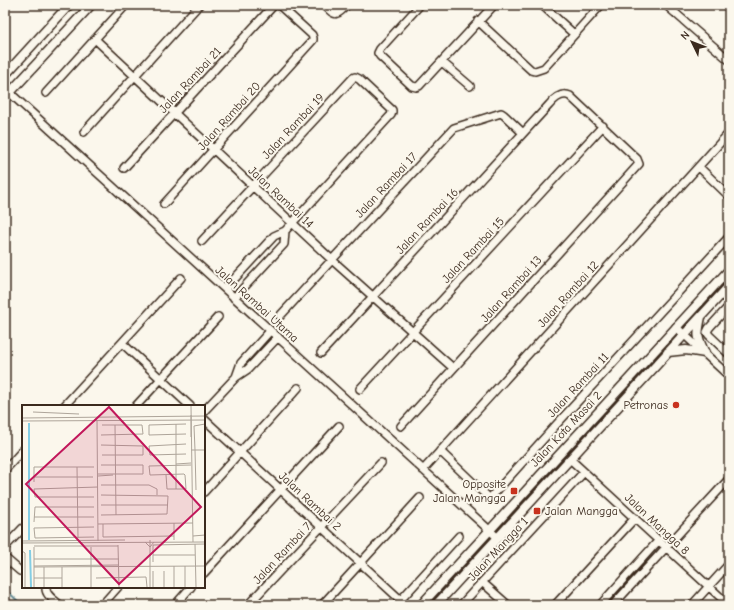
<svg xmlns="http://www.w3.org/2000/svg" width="734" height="610" viewBox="0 0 734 610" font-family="'Comic Neue',sans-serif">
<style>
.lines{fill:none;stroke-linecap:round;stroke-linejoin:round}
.stream{stroke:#678c95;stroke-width:2}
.minor-casing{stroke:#3b2a1e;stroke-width:10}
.major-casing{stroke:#3b2a1e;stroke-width:11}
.minor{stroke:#fbf7ec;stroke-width:7}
.major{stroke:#fbf7ec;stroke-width:8}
.poi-dot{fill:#c8321e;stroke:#fbf7ec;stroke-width:1.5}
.labels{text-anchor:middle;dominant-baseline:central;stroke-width:4;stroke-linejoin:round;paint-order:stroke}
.street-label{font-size:12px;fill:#3b2a1e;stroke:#fbf7ec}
.poi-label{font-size:12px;fill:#3b2a1e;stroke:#fbf7ec;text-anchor:end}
.inset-river{fill:none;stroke:#84cde4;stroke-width:2}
.inset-road{fill:none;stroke:#aea59a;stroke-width:1}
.view{fill:#c2185b;fill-opacity:0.15;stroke:#c2185b;stroke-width:2}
.inset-edge{fill:none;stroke:#3b2a1e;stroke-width:2}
</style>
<rect width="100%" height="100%" fill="#fbf7ec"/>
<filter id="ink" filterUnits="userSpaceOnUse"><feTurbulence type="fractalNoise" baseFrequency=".025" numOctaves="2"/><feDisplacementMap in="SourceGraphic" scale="8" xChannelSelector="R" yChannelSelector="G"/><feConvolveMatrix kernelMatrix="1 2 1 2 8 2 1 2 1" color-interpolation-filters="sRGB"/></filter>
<g filter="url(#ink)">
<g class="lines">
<!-- stream -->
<path class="stream" d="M5,589L22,605"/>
<!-- minor casing -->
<g class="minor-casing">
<path id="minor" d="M324,5C336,16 335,17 347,5
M420,5L380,49L378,53L380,56L412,86L416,87L419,86L494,5
M542,5L574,34
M666,5L729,60
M478,21L531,70L535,71L544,68L601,5
M95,39L332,260L453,368
M442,62L470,86
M10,93L498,538
M46,93L126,5
M84,132L199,5
M699,167L729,196
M124,168L274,5
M164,204L313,40V38L312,35L279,5
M202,241L353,78L355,77L359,79L392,110V112L391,115L285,231L274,236L225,289
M234,298L284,244L285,231
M729,306L709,328L707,332L709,335L729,354
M280,316L454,128L501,113L504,115L523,133
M676,327L729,376
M122,343L190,406
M321,353L549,105C554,99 562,92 570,96L637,159L639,164L401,426
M236,377L241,363L270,331
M360,389L603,126
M64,406L181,278
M136,406L218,317
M204,411L236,377L248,369L278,337
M204,419L405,604
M440,451L488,497H491L556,425L729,237
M570,459L729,605
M5,470L23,450
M423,470L729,133
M204,492L298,388
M5,547L23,528
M5,558L20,571
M204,573L339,426
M482,582L508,605
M46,587C45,595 54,600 60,605
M102,605L118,587
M175,605L191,587
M248,605L381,463
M322,605L420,498
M396,605L459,536
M461,605L584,472
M555,605L635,518
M600,605L659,540
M613,605L729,479
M692,605L729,564"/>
</g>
<!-- major casing -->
<g class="major-casing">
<path id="major" d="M5,75L69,5
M5,98L91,5
M701,317C697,335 697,337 705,353
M668,352L686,350L705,353
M421,605L729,270
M436,605L729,286"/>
</g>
<!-- minor -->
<use href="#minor" class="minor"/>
<!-- major -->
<use href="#major" class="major"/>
</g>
</g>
<!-- markers -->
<g class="poi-dot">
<circle cx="676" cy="405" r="4"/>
<rect x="510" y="487" width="8" height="8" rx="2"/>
<rect x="533" y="507" width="8" height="8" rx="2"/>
</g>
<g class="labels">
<!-- street labels -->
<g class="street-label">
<text transform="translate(190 80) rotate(-47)">Jalan Rambai 21</text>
<text transform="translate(229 116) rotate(-48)">Jalan Rambai 20</text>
<text transform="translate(293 126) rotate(-47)">Jalan Rambai 19</text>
<text transform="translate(386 185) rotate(-47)">Jalan Rambai 17</text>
<text transform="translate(281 197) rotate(43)">Jalan Rambai 14</text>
<text transform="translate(427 221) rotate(-47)">Jalan Rambai 16</text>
<text transform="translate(473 250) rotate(-47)">Jalan Rambai 15</text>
<text transform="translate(511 289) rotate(-48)">Jalan Rambai 13</text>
<text transform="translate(568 294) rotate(-48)">Jalan Rambai 12</text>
<text transform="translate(257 304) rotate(42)">Jalan Rambai Utama</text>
<text transform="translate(578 385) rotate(-47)">Jalan Rambai 11</text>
<text transform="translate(566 429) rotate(-47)">Jalan Kota Masai 2</text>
<text transform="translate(310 501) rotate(43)">Jalan Rambai 2</text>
<text transform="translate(657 524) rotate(43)">Jalan Mangga 8</text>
<text transform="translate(498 549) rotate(-47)">Jalan Mangga 1</text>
<text transform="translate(282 553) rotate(-47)">Jalan Rambai 7</text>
</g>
<!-- poi labels -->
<g class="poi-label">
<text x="668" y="405">Petronas</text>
<text x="506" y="484">Opposite<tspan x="506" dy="14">Jalan Mangga</tspan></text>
<text x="545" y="511" text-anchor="start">Jalan Mangga</text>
</g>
</g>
<!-- overview -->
<g transform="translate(22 405)">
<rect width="183" height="183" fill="#fbf7ec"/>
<path class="inset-river" d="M7,18V135M8,145L9,182"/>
<path class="inset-road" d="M169,1L171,137M11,7L57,9M169,10V32M0,13L183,11M75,15L76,136M0,16L183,15M154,19V84M183,19L172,21L173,45H183M93,20L94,110M164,29L127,30V20L164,19M79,30L121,29L120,20H80M79,40L121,41V50H80M169,45H173L174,85M164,49L128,50L127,41L164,39M154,59L169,58M55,62L56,133M76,69H121V60H79M144,70L145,84H164L163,70L162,69L128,70L127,61L169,60M76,71L91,70M11,72H71M12,77V62H72M79,80H127L135,84V90M79,90L146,91L145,109L79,110M72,92H13L12,84L76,82M79,100H146M12,112H72M12,117L13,102H72M76,119L171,118M81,119V132L152,131M171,131L183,130M72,132L13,133L12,123L72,122M128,135V182M152,135V118M0,136L103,135M123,137L128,142L132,137M0,138L183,137M173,139L174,182M96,140L97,182M12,141H96M69,142V182M0,146L3,148V182M131,150H173M12,154H97M131,157V140L183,139M12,161L97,160M152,161V182M163,161V182M12,162L183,161M40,162V182M131,166V182M142,166V182M12,173H40M74,173L124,172L125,182M12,182V142M22,182V162"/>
<path class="view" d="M87,2L179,102L97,179L4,79Z"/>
<rect width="183" height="183" class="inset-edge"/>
</g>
<!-- margin -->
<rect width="734" height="610" fill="none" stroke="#fbf7ec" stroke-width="20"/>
<rect x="10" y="10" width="714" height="590" fill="none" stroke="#3b2a1e" stroke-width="1.5" filter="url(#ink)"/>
<!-- north arrow -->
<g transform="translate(692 42) rotate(313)" stroke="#fbf7ec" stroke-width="3" paint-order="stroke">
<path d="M0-3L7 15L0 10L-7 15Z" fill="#3b2a1e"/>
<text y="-6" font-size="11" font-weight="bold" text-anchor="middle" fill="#3b2a1e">N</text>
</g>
</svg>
